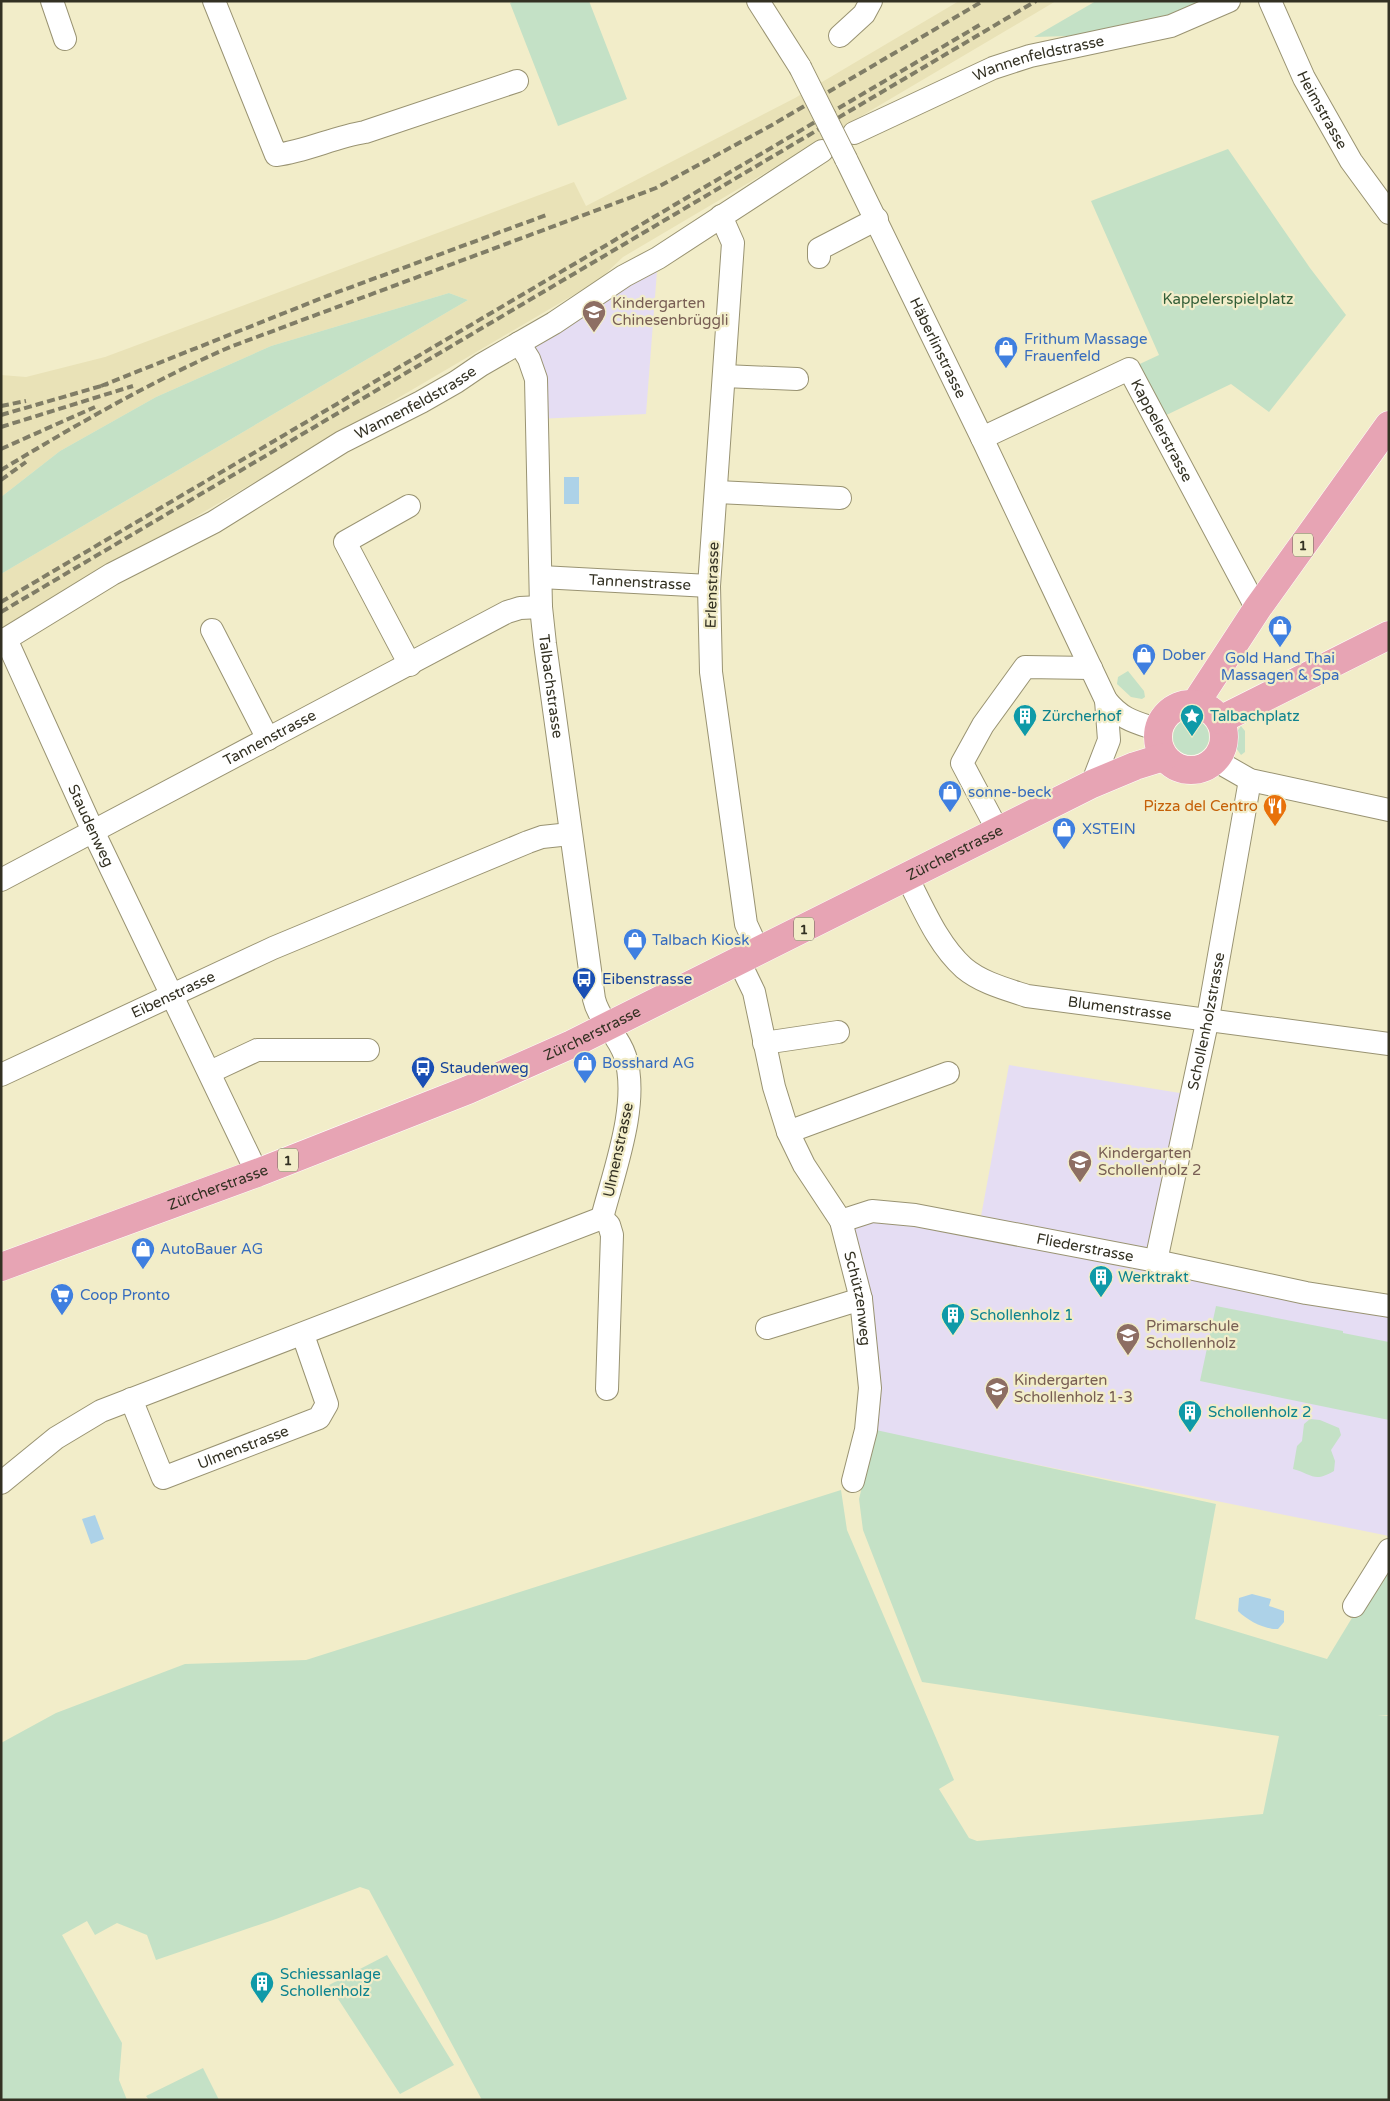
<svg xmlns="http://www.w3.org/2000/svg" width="1390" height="2101" viewBox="0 0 1390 2101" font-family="'Varela Round',sans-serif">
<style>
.built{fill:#e9e2b7}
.education{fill:#e5ddf3}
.green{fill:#c4e1c6}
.water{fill:#add2e8}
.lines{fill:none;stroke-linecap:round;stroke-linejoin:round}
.minor-casing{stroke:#999372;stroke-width:24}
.major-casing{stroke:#fff;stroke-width:29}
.minor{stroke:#fff;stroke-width:22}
.major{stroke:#e7a4b4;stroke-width:28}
.rail{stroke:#807d66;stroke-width:4;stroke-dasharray:8 4;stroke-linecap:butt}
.minor-bridge-casing{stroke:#999372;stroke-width:24;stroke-linecap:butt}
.minor-bridge{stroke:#fff;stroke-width:22}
.labels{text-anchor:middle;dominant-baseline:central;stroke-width:4.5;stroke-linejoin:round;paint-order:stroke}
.shield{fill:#f2edc9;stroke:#6c6955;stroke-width:1}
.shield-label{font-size:14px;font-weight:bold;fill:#333123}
.street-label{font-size:15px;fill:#333123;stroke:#f2edc9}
.park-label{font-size:15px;fill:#325e37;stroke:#f2edc9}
.education-label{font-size:15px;fill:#785e54;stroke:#f2edc9;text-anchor:start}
.shop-label{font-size:15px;fill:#366cbe;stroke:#f2edc9;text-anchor:start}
.culture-label{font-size:15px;fill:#0d838f;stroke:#f2edc9;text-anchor:start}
.food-label{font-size:15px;fill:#c56008;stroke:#f2edc9;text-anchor:end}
.transit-label{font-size:15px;fill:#164399;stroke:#f2edc9;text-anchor:start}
</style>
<rect width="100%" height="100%" fill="#f2edc9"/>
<!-- built -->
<path class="built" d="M959,1H1056L623,257L599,280L1,631V574L468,300L449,293L271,346L156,397L60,451L1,497V375L26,377L105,357L574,182L586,206L795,98Z"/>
<!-- education -->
<path class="education" d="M658,258L646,414L537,419L519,343Z
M1009,1065L1192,1095L1156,1261L1389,1306V1536L866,1430L841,1221L979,1227Z"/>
<!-- green -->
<path class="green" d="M514,1H589L627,99L558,126L510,3Z
M1096,1H1202L1159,19L1069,36L1034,37Z
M1228,149L1310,268L1346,315L1269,412L1231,384L1156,420L1129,369L1159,355L1091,201Z
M449,293L468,300L1,574V497L60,451L156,397L271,346Z
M1128,671L1144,691L1145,697L1142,699L1131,697L1117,684L1118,677Z
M1173 737a18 18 0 1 1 36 0a18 18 0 1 1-36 0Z
M1241,726L1245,731V752L1241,755L1234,745L1232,739Z
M1216,1306L1343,1331V1333L1389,1342V1420L1200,1381Z
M1310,1419L1320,1420L1339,1428L1341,1435L1331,1450L1335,1461L1334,1471C1314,1483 1312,1474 1293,1469L1297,1446L1302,1441L1304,1424Z
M876,1430L1216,1504L1195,1619L1327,1659L1389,1557V1715L1378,1716H1389V2100H482L369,1890L360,1887L276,1919L156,1960L147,1935L117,1923L95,1935L87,1921L62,1935L122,2043L119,2080L127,2100H1V1743L56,1713L185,1664L306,1660L841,1490L847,1530L954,1780L939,1789L969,1838L977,1841L1263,1814L1279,1736L922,1682L863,1530L859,1499Z
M387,1955L454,2065L400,2094L329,1985Z
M203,2068L219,2100H149L146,2096Z"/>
<!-- water -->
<path class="water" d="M564,477H579V504H564Z
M95,1515L104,1539L91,1544L82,1519Z
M1252,1594L1271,1599L1269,1606L1284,1611V1622L1278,1629C1265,1630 1247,1620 1238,1611L1239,1598Z"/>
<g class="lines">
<!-- minor casing -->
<g class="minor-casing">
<g id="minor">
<path d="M52,1L65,39"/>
<path d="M214,1L276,155C307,151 334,137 365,132L517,81"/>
<path d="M758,1L800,67"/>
<path id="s1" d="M1270,1L1304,78L1351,161L1389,213"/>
<path d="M840,36L864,14L871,1"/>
<path id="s2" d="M854,133L993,68L1030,56L1171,26L1229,1"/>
<path id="s3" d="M846,159L982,438L1106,700C1122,720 1135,722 1159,730"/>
<path d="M721,216L733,243L709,586L711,672L746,924L759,952"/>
<path d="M819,257V249L877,219"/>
<path id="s4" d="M519,343L529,359L536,379L541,607L545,644L594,999C599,1021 618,1034 625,1056C640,1103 614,1171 602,1218"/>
<path d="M724,376L797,379"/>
<path id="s5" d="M982,438L1129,369L1257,609"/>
<path d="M717,492L840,498"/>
<path d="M409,506L345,542L410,665"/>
<path id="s6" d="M541,577L709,586"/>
<path d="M212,630L268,739"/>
<path id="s7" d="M6,639L93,831L257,1173"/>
<path id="s8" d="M1,642L112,574L214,522L342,442L421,402L456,382L481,365L554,323L624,276L658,258L822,151"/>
<path d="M1215,760L1250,780L1389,810"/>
<path d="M1092,784L1109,740L1106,700"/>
<path d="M998,831L962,763L983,725L1025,667L1091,668"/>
<path id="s9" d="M907,877C923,908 938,945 964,968C982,983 1006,989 1027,996L1389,1044"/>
<path id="s10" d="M1,880L507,612L520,608L541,607"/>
<path id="s11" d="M739,961L754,992L774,1087L788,1132L804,1165L841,1221L861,1299L870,1388L866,1430L853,1481"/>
<path d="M764,1043L838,1032"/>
<path d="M210,1072L257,1050H368"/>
<path id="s12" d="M1,1075L273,948L528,842L542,837L570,834"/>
<path d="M788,1132L948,1073"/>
<path d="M602,1218L609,1225L612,1235L607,1389"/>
<path id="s13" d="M841,1221L872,1211L915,1215L1156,1261L1306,1293L1389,1306"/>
<path id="s14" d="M1156,1261L1208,1018L1250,780"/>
<path d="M767,1328L861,1299"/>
<path id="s15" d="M131,1399L163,1478L319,1418L327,1404L303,1335"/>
<path d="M1,1483L56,1438L101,1411L602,1218"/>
<path d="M1354,1606L1389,1550"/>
</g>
</g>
<!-- major casing -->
<g class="major-casing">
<g id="major">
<path d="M1195,704L1257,609L1389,425"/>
<circle cx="1191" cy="737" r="33"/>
<path d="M1220,720L1389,635"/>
<path id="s16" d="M1,1267L257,1173L468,1090L572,1044L1092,784L1135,766L1164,757"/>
</g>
</g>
<!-- minor -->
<use href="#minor" class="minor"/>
<!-- major -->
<use href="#major" class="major"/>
<!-- rail -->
<path class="rail" d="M101,386L327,296L549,214
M1,406L26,401
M1,415L108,384
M1,427L133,386
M1,449L95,407
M1,470C76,425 150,382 230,347L656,188L772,125L983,1
M1,480L26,462
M1,602L983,23
M1,612L1036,1"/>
<!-- minor-bridge casing -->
<g class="minor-bridge-casing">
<path id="minor-bridge" d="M800,67L846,159"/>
</g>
<!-- minor-bridge -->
<use href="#minor-bridge" class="minor-bridge"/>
</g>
<!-- icons -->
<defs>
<g id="school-pin" transform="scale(1.25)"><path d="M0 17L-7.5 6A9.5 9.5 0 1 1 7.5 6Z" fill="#8d6e63" stroke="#f2edc9"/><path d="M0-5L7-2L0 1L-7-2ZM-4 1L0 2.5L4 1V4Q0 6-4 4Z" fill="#fff"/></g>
<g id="shop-pin" transform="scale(1.25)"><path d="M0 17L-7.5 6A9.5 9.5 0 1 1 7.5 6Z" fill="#3f7fe0" stroke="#f2edc9"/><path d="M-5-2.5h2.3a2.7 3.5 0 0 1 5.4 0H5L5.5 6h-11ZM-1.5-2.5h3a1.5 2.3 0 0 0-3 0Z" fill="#fff"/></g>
<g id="building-pin" transform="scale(1.25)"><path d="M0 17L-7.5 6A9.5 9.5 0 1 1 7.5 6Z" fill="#0f9aa8" stroke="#f2edc9"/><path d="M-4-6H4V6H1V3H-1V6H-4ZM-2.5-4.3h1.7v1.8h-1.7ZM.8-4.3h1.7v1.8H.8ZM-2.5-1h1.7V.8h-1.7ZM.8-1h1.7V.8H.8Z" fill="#fff"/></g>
<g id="sight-pin" transform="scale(1.25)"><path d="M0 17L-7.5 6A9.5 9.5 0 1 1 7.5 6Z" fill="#0f9aa8" stroke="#f2edc9"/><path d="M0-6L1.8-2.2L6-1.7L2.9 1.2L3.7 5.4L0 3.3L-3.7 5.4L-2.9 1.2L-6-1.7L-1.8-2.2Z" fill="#fff"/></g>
<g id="restaurant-pin" transform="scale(1.25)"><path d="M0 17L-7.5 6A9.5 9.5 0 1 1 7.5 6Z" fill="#e8710a" stroke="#f2edc9"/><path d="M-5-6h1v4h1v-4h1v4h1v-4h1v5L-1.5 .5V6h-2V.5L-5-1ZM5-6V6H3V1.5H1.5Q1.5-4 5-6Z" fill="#fff"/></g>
<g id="bus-pin" transform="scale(1.25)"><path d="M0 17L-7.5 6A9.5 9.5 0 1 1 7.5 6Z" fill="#1a4fb4" stroke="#f2edc9"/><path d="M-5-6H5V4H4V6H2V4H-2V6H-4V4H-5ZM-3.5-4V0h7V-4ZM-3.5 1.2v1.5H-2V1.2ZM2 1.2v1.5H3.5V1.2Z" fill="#fff"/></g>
<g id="supermarket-pin" transform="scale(1.25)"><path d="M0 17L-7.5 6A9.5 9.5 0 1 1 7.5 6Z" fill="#3f7fe0" stroke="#f2edc9"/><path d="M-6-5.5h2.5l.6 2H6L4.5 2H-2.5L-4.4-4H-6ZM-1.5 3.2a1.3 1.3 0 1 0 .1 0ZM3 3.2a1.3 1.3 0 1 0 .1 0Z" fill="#fff"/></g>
</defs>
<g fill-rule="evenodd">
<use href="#school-pin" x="594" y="312"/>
<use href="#shop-pin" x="1006" y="348"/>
<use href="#shop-pin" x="1280" y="627"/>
<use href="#shop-pin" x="1144" y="655"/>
<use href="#building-pin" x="1025" y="716"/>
<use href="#sight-pin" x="1192" y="716"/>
<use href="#shop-pin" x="950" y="792"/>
<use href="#restaurant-pin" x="1275" y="806"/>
<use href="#shop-pin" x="1064" y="829"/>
<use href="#shop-pin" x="635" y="940"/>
<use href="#bus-pin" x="584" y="979"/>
<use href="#shop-pin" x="585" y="1063"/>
<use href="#bus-pin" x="423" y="1068"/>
<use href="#school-pin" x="1080" y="1162"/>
<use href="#shop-pin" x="143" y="1249"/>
<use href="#building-pin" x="1101" y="1277"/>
<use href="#supermarket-pin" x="62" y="1295"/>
<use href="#building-pin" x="953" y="1315"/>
<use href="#school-pin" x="1128" y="1335"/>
<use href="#school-pin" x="997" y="1389"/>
<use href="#building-pin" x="1190" y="1412"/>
<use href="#building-pin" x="262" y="1983"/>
</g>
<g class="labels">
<!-- shield labels -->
<g class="shield">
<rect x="1293" y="533.5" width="20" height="23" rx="4"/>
<rect x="794" y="917.5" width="20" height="23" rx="4"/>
<rect x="278" y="1148.5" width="20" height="23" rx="4"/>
</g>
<g class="shield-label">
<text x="1303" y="545">1</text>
<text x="804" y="929">1</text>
<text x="288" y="1160">1</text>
</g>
<!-- street labels -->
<g class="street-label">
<text stroke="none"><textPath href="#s2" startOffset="200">Wannenfeldstrasse</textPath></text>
<text stroke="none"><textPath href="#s1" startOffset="121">Heimstrasse</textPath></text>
<text stroke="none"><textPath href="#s3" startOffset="210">Häberlinstrasse</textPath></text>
<text stroke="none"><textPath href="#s8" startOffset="479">Wannenfeldstrasse</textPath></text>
<text stroke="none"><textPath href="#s5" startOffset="232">Kappelerstrasse</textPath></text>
<text stroke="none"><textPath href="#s6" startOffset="99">Tannenstrasse</textPath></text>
<text transform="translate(712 585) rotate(-88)">Erlenstrasse</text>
<text stroke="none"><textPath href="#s4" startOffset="348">Talbachstrasse</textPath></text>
<text stroke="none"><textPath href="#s10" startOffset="304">Tannenstrasse</textPath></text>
<text stroke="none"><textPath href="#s7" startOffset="205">Staudenweg</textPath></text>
<text stroke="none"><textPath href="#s16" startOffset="1041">Zürcherstrasse</textPath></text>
<text stroke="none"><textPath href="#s12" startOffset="190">Eibenstrasse</textPath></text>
<text stroke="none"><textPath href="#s9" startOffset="271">Blumenstrasse</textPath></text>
<text stroke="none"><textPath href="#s14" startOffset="245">Schollenholzstrasse</textPath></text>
<text stroke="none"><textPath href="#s16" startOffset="636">Zürcherstrasse</textPath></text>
<text transform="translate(618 1150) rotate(-78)">Ulmenstrasse</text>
<text stroke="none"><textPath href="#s16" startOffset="231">Zürcherstrasse</textPath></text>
<text stroke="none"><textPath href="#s13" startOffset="249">Fliederstrasse</textPath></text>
<text stroke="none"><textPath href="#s11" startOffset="362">Schützenweg</textPath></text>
<text stroke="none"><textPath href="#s15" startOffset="171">Ulmenstrasse</textPath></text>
</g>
<!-- park labels -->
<g class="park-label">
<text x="1228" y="299">Kappelerspielplatz</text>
</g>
<!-- education labels -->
<g class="education-label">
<text x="612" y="303">Kindergarten<tspan x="612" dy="17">Chinesenbrüggli</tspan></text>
<text x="1098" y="1153">Kindergarten<tspan x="1098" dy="17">Schollenholz 2</tspan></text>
<text x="1146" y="1326">Primarschule<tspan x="1146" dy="17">Schollenholz</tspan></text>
<text x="1014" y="1380">Kindergarten<tspan x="1014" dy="17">Schollenholz 1-3</tspan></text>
</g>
<!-- shop labels -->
<g class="shop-label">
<text x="1024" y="339">Frithum Massage<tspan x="1024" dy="17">Frauenfeld</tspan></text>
<text x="1162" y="655">Dober</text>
<text x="1280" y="658" text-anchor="middle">Gold Hand Thai<tspan x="1280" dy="17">Massagen &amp; Spa</tspan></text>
<text x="968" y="792">sonne-beck</text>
<text x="1082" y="829">XSTEIN</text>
<text x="652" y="940">Talbach Kiosk</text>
<text x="602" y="1063">Bosshard AG</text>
<text x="160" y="1249">AutoBauer AG</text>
<text x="80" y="1295">Coop Pronto</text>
</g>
<!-- culture labels -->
<g class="culture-label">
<text x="1042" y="716">Zürcherhof</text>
<text x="1210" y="716">Talbachplatz</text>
<text x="1118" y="1277">Werktrakt</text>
<text x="970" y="1315">Schollenholz 1</text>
<text x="1208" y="1412">Schollenholz 2</text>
<text x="280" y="1974">Schiessanlage<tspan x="280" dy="17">Schollenholz</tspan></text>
</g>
<!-- food labels -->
<g class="food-label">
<text x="1258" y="806">Pizza del Centro</text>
</g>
<!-- transit labels -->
<g class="transit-label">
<text x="602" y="979">Eibenstrasse</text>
<text x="440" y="1068">Staudenweg</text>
</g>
</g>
<!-- border -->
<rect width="1390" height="2101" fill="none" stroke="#333123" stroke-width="5"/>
</svg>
